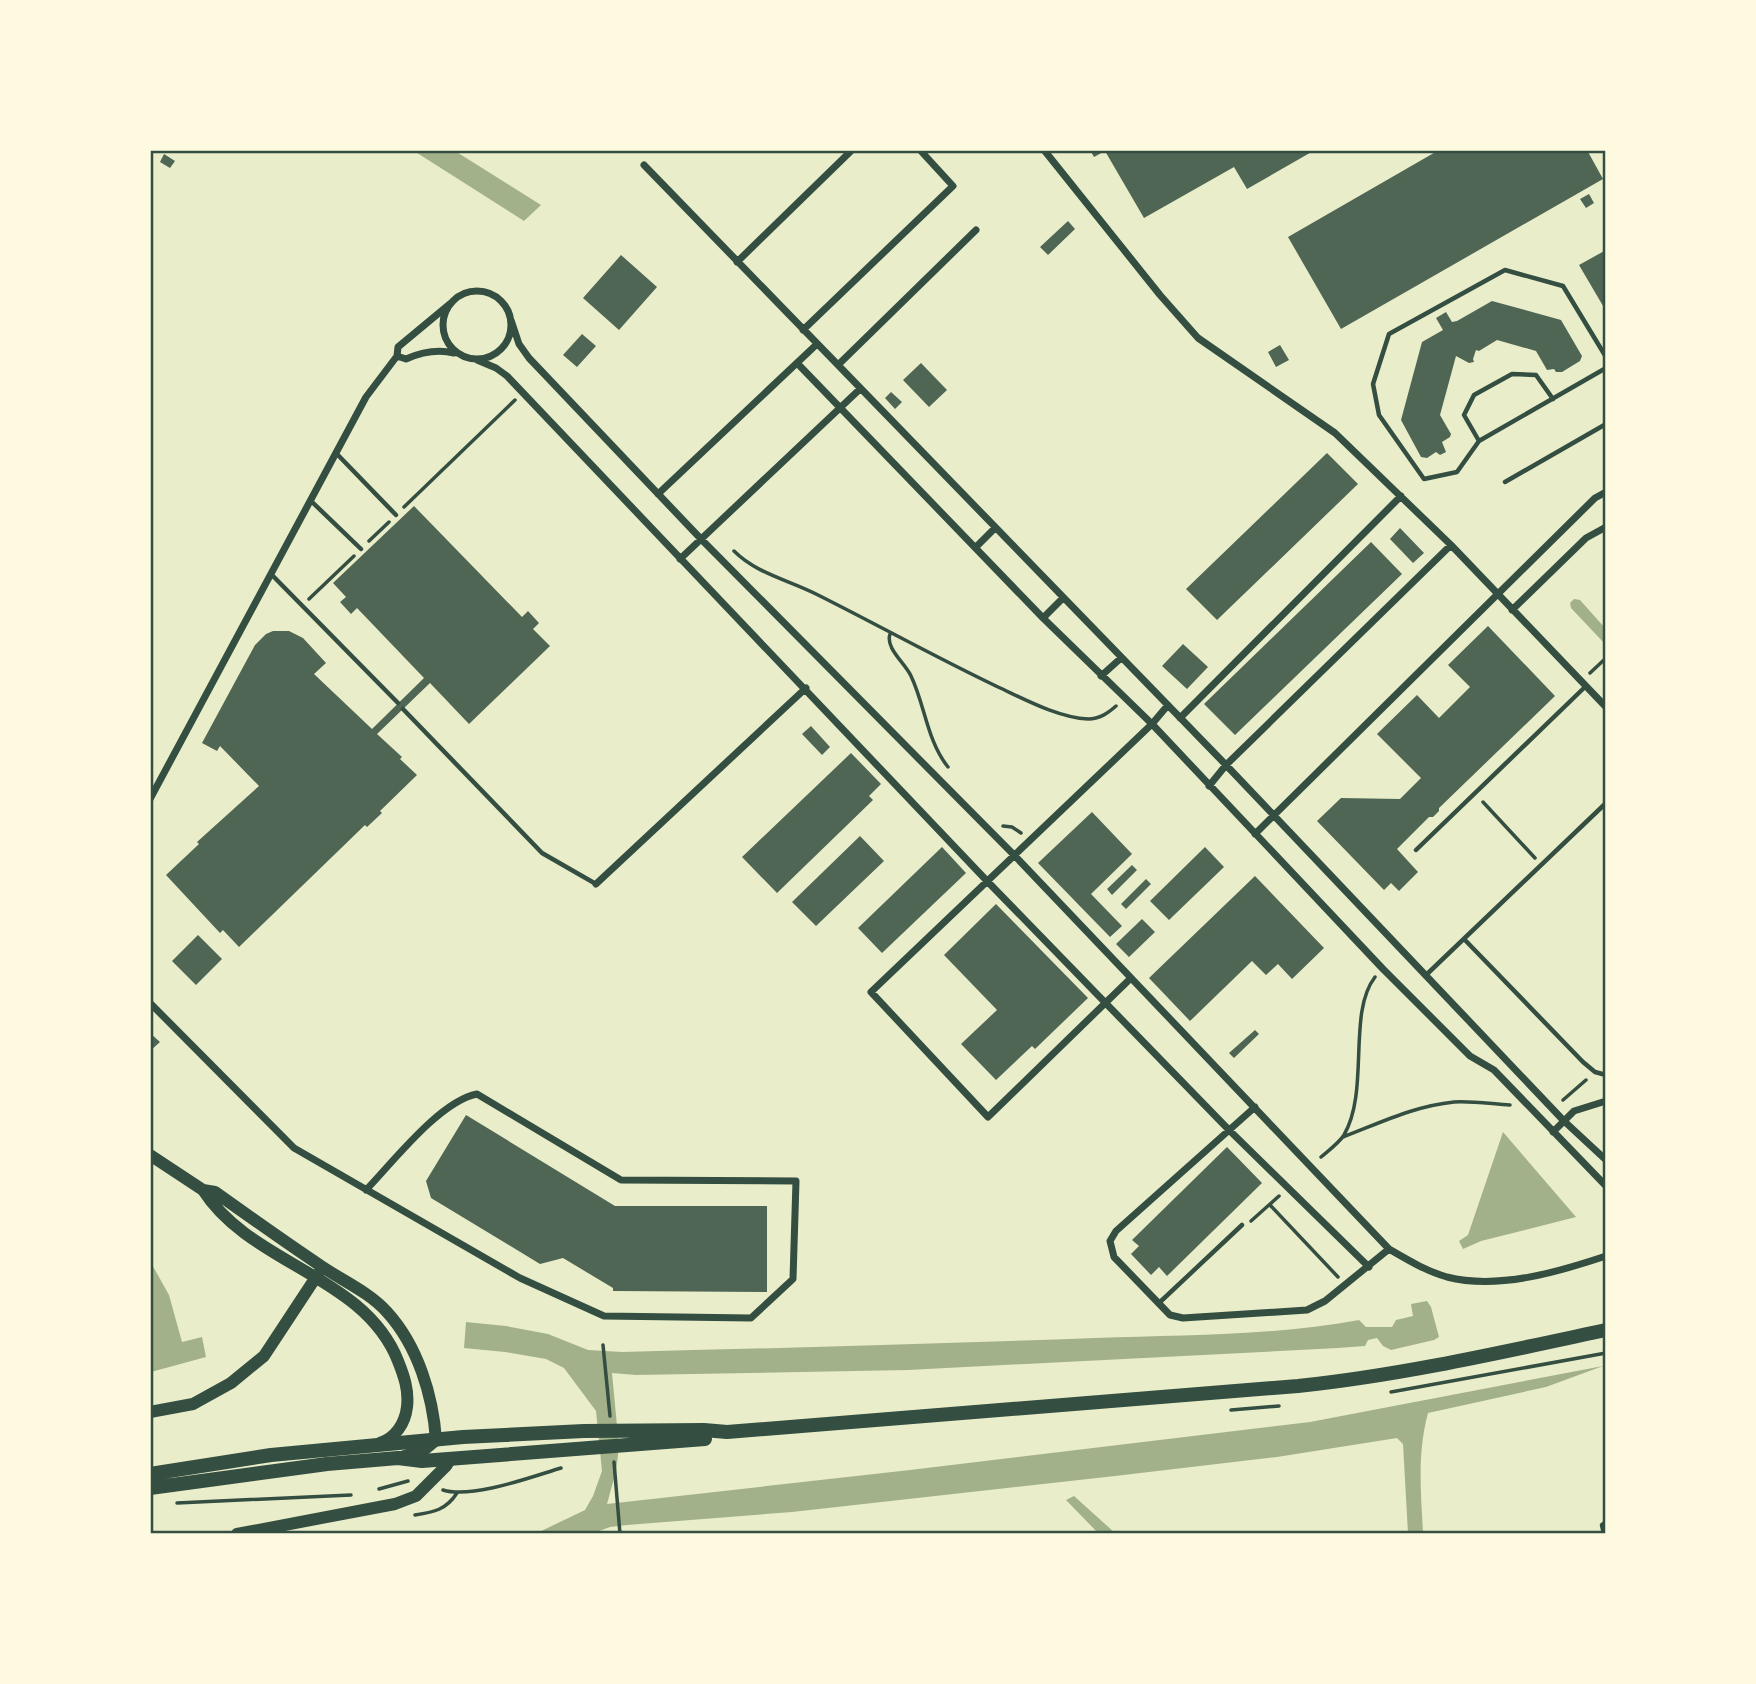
<svg xmlns="http://www.w3.org/2000/svg" width="1756" height="1684" viewBox="0 0 1756 1684" font-family="'Public Sans',sans-serif">
<style>
.water{fill:#a3b18a}
.building{fill:#4f6655}
.lines{fill:none;stroke-linecap:round;stroke-linejoin:round}
.path{stroke:#344e41;stroke-width:3.5}
.service{stroke:#344e41;stroke-width:4.5}
.minor{stroke:#344e41;stroke-width:7}
.tertiary{stroke:#344e41;stroke-width:12}
.primary{stroke:#344e41;stroke-width:14}
.neatline{fill:none;stroke:#344e41;stroke-width:2.5}
</style>
<rect width="100%" height="100%" fill="#e9edc9"/>
<!-- water -->
<path class="water" d="M414,151H455L541,205L524,221Z
M1574,599L1580,600L1605,628V644L1571,608L1570,603Z
M1503,1132L1576,1217L1481,1241L1463,1249L1459,1241L1468,1235Z
M150,1261L169,1295L182,1342L202,1337L206,1357L151,1372Z
M1427,1301L1431,1307L1439,1337L1434,1340L1391,1350L1383,1346L1377,1338L1368,1340L1365,1346L1338,1348L908,1370L636,1375L612,1373L619,1447L616,1471L607,1504L910,1470L1310,1422L1603,1366L1546,1387L1428,1413C1417,1454 1421,1492 1423,1533H1408L1403,1444L1397,1438L1277,1457L1115,1476L792,1512L627,1525L610,1527L594,1533L535,1534L585,1510L593,1496L602,1471L596,1411L564,1368L546,1359L505,1352L464,1348L466,1322L506,1326L548,1334L588,1350L622,1352C780,1348 937,1344 1095,1338C1182,1335 1273,1336 1359,1320L1366,1327H1392L1396,1320L1413,1316L1411,1304Z
M1074,1496L1115,1533H1098L1066,1500Z"/>
<!-- building -->
<path class="building" d="M1090,150H1315L1247,189L1234,167L1144,218L1105,151L1094,157Z
M1439,150H1587L1603,179L1341,329L1288,237Z
M164,154L175,161L170,168L160,162Z
M1589,194L1594,203L1586,208L1580,199Z
M1068,221L1075,229L1048,255L1040,247Z
M1606,250V311L1579,265Z
M621,255L657,287L619,330L583,298Z
M1492,301L1561,320L1582,356L1580,361L1562,372H1556L1554,369L1547,370L1536,351L1497,340L1479,351L1476,350L1473,359L1474,362L1469,363L1456,356L1440,415L1451,434L1450,437L1442,442L1446,452L1440,455L1436,452L1427,458L1421,457L1401,420L1422,342L1443,330L1436,318L1446,312L1452,322L1457,321Z
M582,334L596,346L577,367L563,355Z
M1280,345L1289,360L1276,367L1268,352Z
M921,363L947,390L929,407L903,380Z
M891,392L902,402L895,409L885,398Z
M1327,453L1358,484L1217,620L1186,589Z
M414,506L522,617L528,611L539,623L533,629L550,646L469,724L430,683L377,734L402,757L400,759L417,775L380,811L382,813L367,827L365,825L239,947L223,930L220,933L166,875L199,844L197,842L259,786L220,746L217,751L202,743L255,645L266,634L273,631H289L303,638L326,663L314,674L372,729L424,678L357,608L351,614L340,602L346,597L333,583Z
M1400,528L1424,553L1413,563L1390,539Z
M1371,542L1402,574L1235,735L1204,704Z
M1488,626L1555,696L1439,808V811L1433,817H1429L1397,849L1418,872L1399,891L1391,883L1384,890L1317,821L1341,798L1400,799L1421,778L1377,734L1417,695L1439,718L1470,687L1448,665Z
M1183,644L1208,667L1187,689L1162,666Z
M811,726L830,747L822,755L802,734Z
M851,753L881,784L869,796L873,800L777,893L742,857Z
M1092,812L1132,854L1091,894L1122,926L1110,937L1038,863Z
M860,836L884,861L816,926L792,902Z
M942,847L966,873L882,953L858,928Z
M1205,847L1224,867L1169,920L1150,901Z
M1132,865L1137,870L1112,895L1107,889Z
M1255,876L1324,948L1292,979L1278,964L1266,975L1252,961L1190,1021L1149,978Z
M1146,879L1151,884L1126,909L1121,904Z
M996,904L1088,998L1035,1049L1032,1046L996,1080L961,1044L997,1010L944,955Z
M1142,919L1155,932L1129,957L1116,944Z
M198,935L222,959L196,985L172,961Z
M1255,1030L1259,1034L1234,1058L1229,1053Z
M150,1033L160,1042L150,1051Z
M466,1115L615,1206H767V1292L613,1291V1288L563,1258L540,1264L431,1198L426,1181Z
M1227,1147L1262,1183L1167,1276L1159,1267L1151,1275L1131,1254L1139,1246L1132,1240Z"/>
<g class="lines">
<!-- path -->
<path class="path" d="M404,507L515,400
M369,541L389,522
M734,551C757,574 789,580 818,595C878,625 937,658 998,687C1024,699 1059,718 1088,719C1100,719 1108,713 1116,706
M309,599L354,556
M890,634C885,648 905,663 911,676C925,705 927,741 948,767
M1590,673L1606,658
M1483,802L1535,858
M1003,826L1012,827L1021,833
M1563,1100L1586,1080
M1343,1137C1380,1123 1414,1106 1454,1102C1473,1101 1492,1104 1510,1105
M1321,1157C1328,1151 1339,1143 1344,1135C1370,1090 1347,1013 1375,977
M1270,1205L1338,1277
M1251,1221L1279,1196
M603,1345L610,1416
M1391,1392L1606,1353
M1231,1410L1279,1406
M614,1462L620,1534
M379,1489L408,1481
M443,1490C472,1499 531,1477 561,1468
M177,1503L351,1495
M415,1515C434,1512 446,1510 457,1493"/>
<!-- service -->
<path class="service" d="M1606,357L1563,286L1505,270L1389,334L1373,384L1379,415L1424,479L1457,472L1479,441L1606,368
M1479,441L1464,415L1474,395L1512,374L1536,375L1553,399
M336,453L396,515
M1505,482L1606,424
M310,500L361,549
M271,574L398,703
M403,709L542,853L596,884
M1416,850L1586,686
M1464,939L1583,1062L1595,1072L1606,1075
M1425,976L1606,803
M1159,1303L1242,1225
M1604,1534L1602,1525L1606,1522"/>
<!-- minor -->
<path class="minor" d="M1044,150L1160,295L1198,338L1335,433L1451,545L1606,707
M644,165L1226,765L1564,1121L1606,1160
M737,262L852,150
M443 325a34 34 0 1 1 68 0a34 34 0 1 1-68 0Z
M511,320L519,344L529,358L701,539L1015,856L1389,1249
M803,330L953,186L920,150
M397,356L406,359C422,352 437,349 454,353
M477,360L496,368L507,376L988,882L1229,1130L1369,1267
M797,363L1043,618L1152,724L1383,969L1470,1056L1494,1070L1606,1186
M838,365L976,230
M658,494L817,344
M976,547L995,528
M680,559L860,389
M1512,610L1586,538L1606,527
M1043,618L1063,598
M1101,676L1121,658
M1180,718L1401,496
M1209,786L1226,765L1451,545
M150,799L366,397L397,356L398,347L451,303
M1255,834L1595,498L1606,492
M596,884L806,688
M1131,978L988,1117L871,992L1152,724L1168,705
M150,1003L294,1148L520,1278L604,1316L751,1318L793,1279L796,1181L621,1180L477,1094C440,1101 393,1162 366,1190
M1255,1107L1116,1231L1110,1241L1114,1257L1170,1315L1183,1318L1307,1310L1325,1301L1389,1249C1408,1260 1426,1271 1447,1277C1498,1290 1558,1272 1606,1256
M1553,1132L1574,1111L1606,1101"/>
<!-- tertiary -->
<path class="tertiary" d="M150,1155L203,1190L215,1192C250,1217 285,1242 321,1266C343,1281 369,1292 387,1312C418,1346 433,1396 436,1440L425,1449L402,1457
M203,1190C251,1265 364,1275 398,1361C404,1376 409,1390 407,1407C405,1424 395,1438 380,1443
M150,1412L193,1404L231,1383L264,1356L318,1274
M237,1534L395,1504L416,1496L446,1466L451,1458"/>
<!-- primary -->
<path class="primary" d="M150,1474L271,1455L463,1437L584,1431L704,1430L727,1432L1298,1386C1402,1375 1503,1352 1606,1330
M150,1488L327,1464L398,1458L422,1461L705,1439"/>
</g>
<!-- border -->
<rect width="1756" height="1684" fill="none" stroke="#fefae0" stroke-width="304"/>
<rect x="152" y="152" width="1452" height="1380" class="neatline"/>
</svg>
